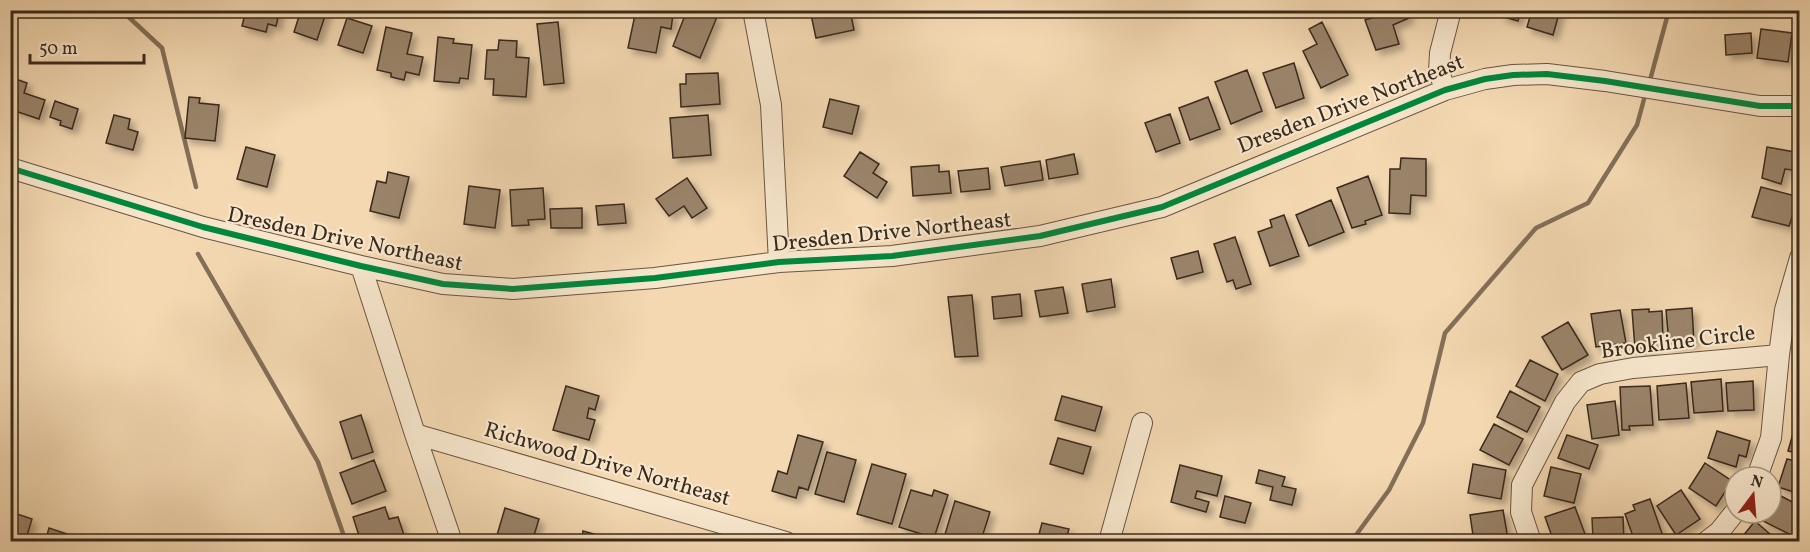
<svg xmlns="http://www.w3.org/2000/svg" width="1810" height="552" viewBox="0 0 1810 552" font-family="Vollkorn,serif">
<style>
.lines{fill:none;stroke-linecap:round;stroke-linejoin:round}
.stream{stroke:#836f58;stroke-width:4.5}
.building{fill:#9a846a;stroke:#3a2a1d;stroke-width:1.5;filter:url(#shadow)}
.minor-casing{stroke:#685642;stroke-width:22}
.minor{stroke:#f7e6cc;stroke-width:20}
.cycleway-casing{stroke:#f7e6cc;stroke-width:10}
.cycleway{stroke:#00873e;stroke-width:6}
.labels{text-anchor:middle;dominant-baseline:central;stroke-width:4.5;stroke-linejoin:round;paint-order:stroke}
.street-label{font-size:22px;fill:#3a2a1d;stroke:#f7e6cc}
</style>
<defs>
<filter id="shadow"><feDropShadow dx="5" dy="5" stdDeviation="3" flood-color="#0004"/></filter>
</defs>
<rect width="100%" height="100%" fill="#f3d8b1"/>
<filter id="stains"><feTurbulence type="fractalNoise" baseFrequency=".00333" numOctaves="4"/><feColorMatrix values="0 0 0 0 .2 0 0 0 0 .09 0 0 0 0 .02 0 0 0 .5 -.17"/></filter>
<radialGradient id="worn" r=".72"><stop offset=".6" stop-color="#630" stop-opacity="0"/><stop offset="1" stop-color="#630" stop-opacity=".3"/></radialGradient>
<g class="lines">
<!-- stream -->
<path class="stream" d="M121,10L162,48L196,187
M1649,84L1669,10
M198,254L318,462L346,542
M1351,542L1389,490L1423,423L1445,333L1536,228L1588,203L1637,125L1646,92"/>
</g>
<!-- building -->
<path class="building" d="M246,10H280L276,26L268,24L266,32L242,26Z
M301,10H327L317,40L294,32Z
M636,10H653L673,14L671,29L661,27L656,53L628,48Z
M687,10H701L717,17L700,58L673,46Z
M810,10H850L854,30L816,38Z
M1380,10H1407L1409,18L1393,25L1399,44L1376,50L1365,20L1372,18L1371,14Z
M1503,10H1521L1518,21L1501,16Z
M1532,10H1560L1553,35L1527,27Z
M347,18L372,26L363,53L338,45Z
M558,22L564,83L544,85L537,24Z
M1322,22L1348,75L1321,88L1303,51L1317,44L1309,29Z
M386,27L412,33L407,54L423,57L419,75L406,72L404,80L391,77V73L377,70Z
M1761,29L1792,33L1788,62L1757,58Z
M1751,33L1752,53L1726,55L1725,35Z
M438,37L454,39L453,43L472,45L468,79L460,78L459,83L434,81Z
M499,40L517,41L516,57L529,58L526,97L493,95L494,79H485L487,50H498Z
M1294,63L1304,98L1276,108L1263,73Z
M1247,70L1262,111L1231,124L1215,82Z
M718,73L720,104L681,107L680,84H686V74Z
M10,77L27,83L24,93L45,100L39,119L12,110L14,104L10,103Z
M189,97L200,98L199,103L219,105L215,141L185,138Z
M1208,97L1220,129L1190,140L1179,108Z
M830,99L859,106L852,134L823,127Z
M55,101L78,109L72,129L60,125L61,121L50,117Z
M1170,114L1180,143L1156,152L1145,123Z
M114,115L130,119L128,129L138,132L133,150L106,143Z
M708,115L711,155L673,158L670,118Z
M246,147L275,155L267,187L237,179Z
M1767,147L1800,153V171L1785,169L1781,184L1762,178Z
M860,152L879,164L873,173L887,182L877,198L844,176Z
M1074,154L1078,174L1049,179L1046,160Z
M1401,158L1426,159V196L1411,195L1410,214L1389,213L1390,169H1400Z
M1040,161L1043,180L1005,186L1001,167Z
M939,165V172L949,171L951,193L913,196L911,167Z
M988,168L990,189L961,192L958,171Z
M388,172L409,177L399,218L370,211L377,181L386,183Z
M1368,176L1382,215L1365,221L1366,224L1352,228L1337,188Z
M687,178L707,208L692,218L684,206L669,216L656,199Z
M469,186L500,190L495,228L464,224Z
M1761,187L1799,197L1789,226L1752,217Z
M543,188L545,219L528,220L529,225L512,226L510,190Z
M1331,200L1344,232L1309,246L1296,215Z
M624,204L626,223L598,225L596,206Z
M582,208V228H551L550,209Z
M1284,215L1299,256L1270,266L1258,232L1272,227L1270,220Z
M1235,237L1251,284L1236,289L1233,280L1227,282L1214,244Z
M1198,251L1203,272L1177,279L1171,258Z
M1111,279L1115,307L1087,312L1082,284Z
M1063,287L1068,313L1040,317L1035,291Z
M1020,294L1022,316L994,319L992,297Z
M972,295L978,356L955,357L948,297Z
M1692,308L1694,343L1669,344L1666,310Z
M1649,309V312L1662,311L1663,340H1652L1653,348L1635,349L1632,310Z
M1620,310L1626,343L1596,347L1591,314Z
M1568,322L1588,355L1562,370L1542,337Z
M1530,360L1558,374L1545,401L1516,386Z
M1721,379L1723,411L1694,413L1691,382Z
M1753,381L1754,410L1728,411L1726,383Z
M1686,383L1689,418L1659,420L1657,386Z
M566,386L599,396L595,410L589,408L587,418L595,420L589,440L553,430Z
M1650,386L1653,425L1629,426L1630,430H1622L1620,387Z
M1796,388L1800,389V418L1793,417Z
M1510,391L1540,407L1527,432L1497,417Z
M1062,396L1102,407L1095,431L1055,420Z
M1615,401L1619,435L1592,439L1587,405Z
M361,415L373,452L352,459L340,422Z
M1796,423L1800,424V454L1788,451Z
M1494,424L1523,439L1509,465L1480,450Z
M1717,431L1750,441L1746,457L1739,455L1736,467L1708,458Z
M798,435L823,442L808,490L799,487L796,498L772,491L778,471L787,474Z
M1567,435L1598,445L1589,469L1558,458Z
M1058,438L1091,447L1083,474L1050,464Z
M827,452L856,460L844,502L815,494Z
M1787,459L1800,462V494L1778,487Z
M374,460L386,491L352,504L340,473Z
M1705,463L1732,481L1716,506L1689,488Z
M872,464L906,474L892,524L857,514Z
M1473,464L1506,470L1501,499L1468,493Z
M1180,465L1222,476L1217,496L1197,491L1195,498L1209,502L1206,512L1171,502Z
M1551,467L1581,474L1574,503L1544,496Z
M1259,470L1285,477L1282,486L1296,489L1292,505L1270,500L1273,487L1256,483Z
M911,490L932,496L934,490L948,495L934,538L899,527Z
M1681,490L1700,519L1676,535L1657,506Z
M1777,494L1800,506V534L1797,538L1763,521L1767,513H1771V505Z
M1225,496L1251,503L1245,523L1220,517Z
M1650,499L1664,539L1656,542H1649L1647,537L1635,542L1625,514L1635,510L1633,505Z
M955,501L990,512L983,534L988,536L986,542L943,541Z
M385,507L389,519L398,517L404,535L386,542H361L353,517Z
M1575,507L1585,534L1564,542H1554L1545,517Z
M505,508L539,519L532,542H495Z
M1503,510L1508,539L1474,542L1470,515Z
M11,512L32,519L25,542H10Z
M1623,517L1624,542H1608V540H1593L1592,518Z
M1755,521L1779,542H1738Z
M1042,523L1069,529L1065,542H1037Z
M49,528L76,537L75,542H45Z
M583,531L619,541V542H581Z"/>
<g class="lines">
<!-- minor casing -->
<g class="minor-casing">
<path id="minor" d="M753,10L771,105L779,262
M1445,90L1439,71L1440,53L1451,10
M10,168L203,227L361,266L443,284L513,289L655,278L779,262L892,256L1040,236L1162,207L1445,90L1485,79L1513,75L1547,74L1605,81L1760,106H1800
M361,266L415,434L452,542
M415,434L786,542
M1757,477L1771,438L1779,355
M1109,542L1142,423
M1531,542L1521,512L1522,485L1565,402L1581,382L1600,374L1633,368L1779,355L1785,310L1800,258
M1706,542L1719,532L1735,512"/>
</g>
<!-- minor -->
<use href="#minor" class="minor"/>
<!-- cycleway casing -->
<g class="cycleway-casing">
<path id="cycleway" d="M10,168L203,227L361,266L443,284L513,289L655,278L779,262L892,256L1040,236L1162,207L1445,90L1485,79L1513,75L1547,74L1605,81L1760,106H1800"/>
</g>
<!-- cycleway -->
<use href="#cycleway" class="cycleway"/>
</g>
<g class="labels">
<!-- street labels -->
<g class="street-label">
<text transform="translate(1351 105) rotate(-21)">Dresden Drive Northeast</text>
<text transform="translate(892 233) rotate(-6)">Dresden Drive Northeast</text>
<text transform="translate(345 240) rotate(12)">Dresden Drive Northeast</text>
<text transform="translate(1678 343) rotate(-7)">Brookline Circle</text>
<text transform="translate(607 465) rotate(16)">Richwood Drive Northeast</text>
</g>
</g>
<!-- margin -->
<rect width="1810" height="552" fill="none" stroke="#f3d8b1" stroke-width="36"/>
<rect x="12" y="12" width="1786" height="528" fill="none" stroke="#3a2a1d" stroke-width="3"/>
<rect x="18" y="18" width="1774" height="516" fill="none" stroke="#3a2a1d" stroke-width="1.5"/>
<!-- north arrow -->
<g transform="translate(1753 495) rotate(16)"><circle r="28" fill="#f7e6cc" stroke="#ab9b86" stroke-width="1.5"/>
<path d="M0-4.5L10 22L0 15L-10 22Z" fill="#8f2418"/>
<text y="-9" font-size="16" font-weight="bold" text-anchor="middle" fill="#3a2a1d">N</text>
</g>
<!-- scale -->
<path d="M30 54v9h114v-9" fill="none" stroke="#3a2a1d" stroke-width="3"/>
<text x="39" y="54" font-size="18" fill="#3a2a1d" stroke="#f7e6cc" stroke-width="4.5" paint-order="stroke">50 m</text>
<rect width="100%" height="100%" filter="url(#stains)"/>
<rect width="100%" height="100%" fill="url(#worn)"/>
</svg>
